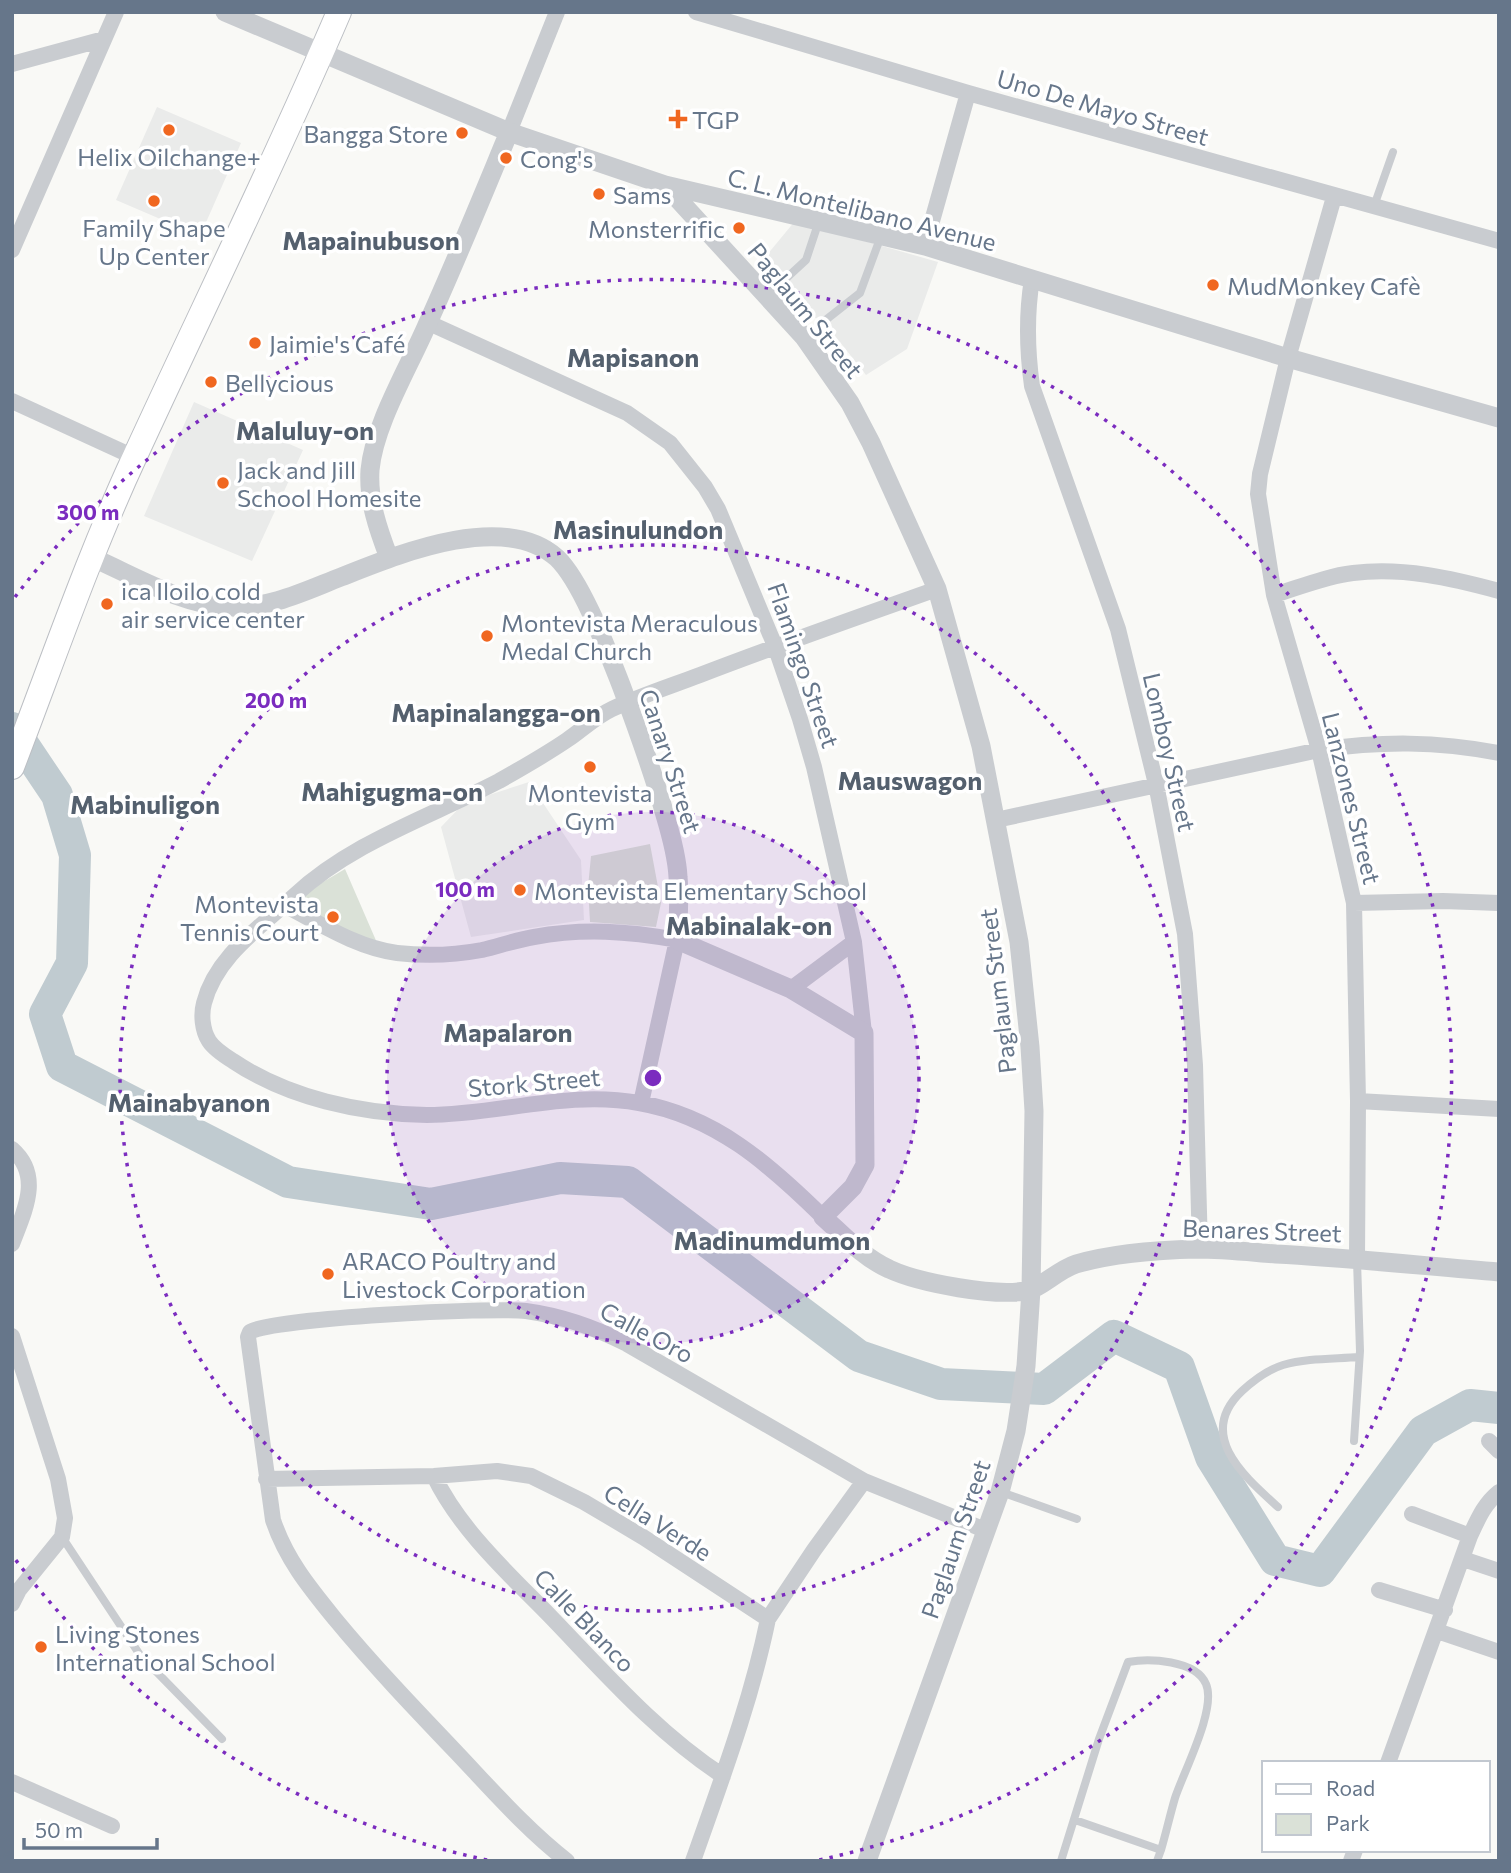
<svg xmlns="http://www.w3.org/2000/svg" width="1511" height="1873" viewBox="0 0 1511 1873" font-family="Commissioner,sans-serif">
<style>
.built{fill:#eaebea}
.green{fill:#dae1d7}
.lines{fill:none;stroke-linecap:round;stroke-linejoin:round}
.river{stroke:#c0cbd0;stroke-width:32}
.primary-casing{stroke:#bcbfc4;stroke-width:26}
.service{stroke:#c9ccd0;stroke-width:8}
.minor{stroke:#c9ccd0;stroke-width:16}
.tertiary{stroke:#c9ccd0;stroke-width:19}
.primary{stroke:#fff;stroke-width:24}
.ring{fill:none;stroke:#7b2cbf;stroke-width:3.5;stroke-dasharray:3.5 7}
.poi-dot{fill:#f06720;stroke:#fff;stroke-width:2.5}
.labels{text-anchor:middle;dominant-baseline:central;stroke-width:7;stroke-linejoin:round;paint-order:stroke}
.street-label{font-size:24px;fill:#66768a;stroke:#fff}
.poi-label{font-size:24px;fill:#66768a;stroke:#fff;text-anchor:start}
.neighbourhood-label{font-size:26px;font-weight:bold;fill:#54606e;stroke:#fff}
.centre{fill:#7b2cbf;stroke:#fff;stroke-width:3.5}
.ring-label{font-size:21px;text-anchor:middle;font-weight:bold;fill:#7b2cbf;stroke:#fff;stroke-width:7;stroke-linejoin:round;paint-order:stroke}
</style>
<rect width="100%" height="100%" fill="#f9f9f6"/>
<!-- built -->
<path class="built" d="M157,107L241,143L200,236L116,200Z
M795,221L938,262L907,349L866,375L832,332L757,267Z
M194,402L303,450L252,561L144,516Z
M529,782L581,860L584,920L471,937L441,827L464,803Z"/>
<!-- green -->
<path class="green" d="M650,844L661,903L656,927L590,922L588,887L591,856Z
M345,869L381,952L284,905Z"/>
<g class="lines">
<!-- river -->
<path class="river" d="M12,728L57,795L75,855L72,963L45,1014L62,1066L288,1182L431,1204L560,1178L628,1182L859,1356L941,1384L1044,1389L1114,1336L1179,1367L1211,1457L1275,1560L1320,1571L1423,1431L1470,1405L1499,1408"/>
<!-- primary casing -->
<g class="primary-casing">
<path id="primary" d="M12,767C52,663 88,557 135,456C203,308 275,162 339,12"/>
</g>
<!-- service -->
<path class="service" d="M1374,206L1393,152
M767,296L806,260L819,221
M804,337L860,293L881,236
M1354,1441L1360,1351L1357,1261
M1001,1492L1077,1519
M1278,1507C1245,1477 1195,1435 1242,1391C1254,1380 1267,1370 1283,1365C1307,1358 1334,1359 1359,1357
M62,1537L140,1655L222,1739
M1075,1820L1161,1850L1157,1861
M1061,1861L1099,1739L1128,1662C1149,1658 1196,1660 1206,1684C1217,1709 1183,1773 1175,1798C1170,1815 1166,1833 1161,1850"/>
<!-- minor -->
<path class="minor" d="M696,12L968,93L1499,241
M12,64L104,39
M509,132L557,12
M1334,197L1288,358L1260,474L1258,494L1274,595L1319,750L1354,903L1358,1101L1357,1258
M925,246L968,93
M12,250L116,12
M1032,279C1026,316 1027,350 1032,386L1118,629L1156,784L1185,934L1195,1065L1200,1249
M429,323L627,413L670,443L705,487L718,509L775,646L800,719L814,767L854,942L864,1033
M12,401L134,457
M1274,595C1300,587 1327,576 1353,573C1403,567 1451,578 1499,591
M996,820L1319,750C1382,741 1436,741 1499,753
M1354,903L1443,901L1499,903
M284,905C319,923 357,948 397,953C424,956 455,955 482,950C499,946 516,940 534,937C583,928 628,931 677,940L641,1103
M791,989L854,942
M1358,1101L1499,1109
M12,1149C43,1176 24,1212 12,1244
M823,1217C769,1164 715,1116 639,1103C567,1090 498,1115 427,1115C361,1114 288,1098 233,1061C225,1056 214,1049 209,1041C202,1030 201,1014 204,1003C216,956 261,927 294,896C352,842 430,817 499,781C522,768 545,755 567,740C582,730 595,717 612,709C640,696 671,686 700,675C778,645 858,617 937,589
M12,1336L58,1479L65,1518L62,1537L19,1590L12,1604
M1489,1441L1499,1451
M434,1476C460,1530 509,1574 550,1616C605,1673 657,1733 723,1776
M266,1479L434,1476L497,1471L531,1476L584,1502L643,1537L768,1619C751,1702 721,1781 693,1861
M1412,1514L1470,1536
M1463,1559L1499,1571
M1379,1590L1445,1610
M768,1619L814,1550L864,1481
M1437,1631L1499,1652
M1388,1763L1470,1536C1478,1519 1484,1504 1499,1492
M12,1782L112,1826
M567,1861C527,1830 492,1790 457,1753C415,1709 373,1665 335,1619C309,1587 286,1559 273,1520L248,1337L250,1332C272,1318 493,1307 526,1311C563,1316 594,1327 627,1344L864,1481L985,1530
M1351,1861L1355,1850"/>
<!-- tertiary -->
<path class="tertiary" d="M225,12L509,132L665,185L925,246L1288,358L1499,418
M665,185L804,337L850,403L871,443L937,589L981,746L1019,942L1030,1047L1034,1111L1031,1290L1026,1366L1016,1431L1000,1492L867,1861
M91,557C135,576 181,605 230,607C269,609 305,591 341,577C397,555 503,510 557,558C582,582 608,652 621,685C637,728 653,771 665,815C671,835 677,856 678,877C680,898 678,919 677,940L791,989L864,1033L865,1165L853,1187L823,1217C843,1235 864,1258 889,1269C919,1283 998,1298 1030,1290C1041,1287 1060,1269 1076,1264C1114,1253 1157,1250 1197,1249C1223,1249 1250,1252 1276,1254C1351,1258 1425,1266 1499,1272
M389,558C378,529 368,501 370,470C374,425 409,367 427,325C456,261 482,197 509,132"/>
<!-- primary -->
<use href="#primary" class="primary"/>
</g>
<!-- distance rings -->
<circle cx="653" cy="1078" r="266" fill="#7b2cbf" fill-opacity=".12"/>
<g class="ring">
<circle cx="653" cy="1078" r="266"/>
<circle cx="653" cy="1078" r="533"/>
<path d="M487 1860A799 799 0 0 1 15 1559M15 597A799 799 0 1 1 819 1860"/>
</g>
<!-- markers -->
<g class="poi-dot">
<path d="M674.5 108.5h7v7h7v7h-7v7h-7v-7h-7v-7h7z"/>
<circle cx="169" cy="130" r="7"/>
<circle cx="462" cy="133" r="7"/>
<circle cx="506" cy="158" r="7"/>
<circle cx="599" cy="194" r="7"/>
<circle cx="154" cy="201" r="7"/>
<circle cx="739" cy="228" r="7"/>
<circle cx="1213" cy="285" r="7"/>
<circle cx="255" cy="343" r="7"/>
<circle cx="211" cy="382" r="7"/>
<circle cx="223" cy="483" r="7"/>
<circle cx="107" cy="604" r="7"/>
<circle cx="487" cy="636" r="7"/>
<circle cx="590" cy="767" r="7"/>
<circle cx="520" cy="890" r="7"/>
<circle cx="333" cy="917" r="7"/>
<circle cx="328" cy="1274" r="7"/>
<circle cx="41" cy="1647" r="7"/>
</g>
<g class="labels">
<!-- street labels -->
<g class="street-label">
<text transform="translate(1103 107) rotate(16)">Uno De Mayo Street</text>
<text transform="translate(862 209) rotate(14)">C. L. Montelibano Avenue</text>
<text transform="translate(806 310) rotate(51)">Paglaum Street</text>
<text transform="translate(804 665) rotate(71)">Flamingo Street</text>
<text transform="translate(1170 752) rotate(77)">Lomboy Street</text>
<text transform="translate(671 761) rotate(72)">Canary Street</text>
<text transform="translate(1352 798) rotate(76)">Lanzones Street</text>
<text transform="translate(997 991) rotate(-97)">Paglaum Street</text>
<text transform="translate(534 1082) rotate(-5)">Stork Street</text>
<text transform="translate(1262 1230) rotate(2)">Benares Street</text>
<text transform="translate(647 1332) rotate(28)">Calle Oro</text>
<text transform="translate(658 1522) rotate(32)">Cella Verde</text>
<text transform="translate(955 1539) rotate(-71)">Paglaum Street</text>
<text transform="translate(585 1620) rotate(46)">Calle Blanco</text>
</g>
<!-- poi labels -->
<g class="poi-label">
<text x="692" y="119">TGP</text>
<text x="448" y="133" text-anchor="end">Bangga Store</text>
<text x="169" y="156" text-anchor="middle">Helix Oilchange+</text>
<text x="520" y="158">Cong's</text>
<text x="613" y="194">Sams</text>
<text x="154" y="227" text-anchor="middle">Family Shape<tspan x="154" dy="28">Up Center</tspan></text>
<text x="725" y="228" text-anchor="end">Monsterrific</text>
<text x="1227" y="285">MudMonkey Cafè</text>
<text x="269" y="343">Jaimie's Café</text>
<text x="225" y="382">Bellycious</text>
<text x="237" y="469">Jack and Jill<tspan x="237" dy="28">School Homesite</tspan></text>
<text x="121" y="590">ica Iloilo cold<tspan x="121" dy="28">air service center</tspan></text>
<text x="501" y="622">Montevista Meraculous<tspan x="501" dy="28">Medal Church</tspan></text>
<text x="590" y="792" text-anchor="middle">Montevista<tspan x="590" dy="28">Gym</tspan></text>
<text x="534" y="890">Montevista Elementary School</text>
<text x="319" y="903" text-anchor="end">Montevista<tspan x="319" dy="28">Tennis Court</tspan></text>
<text x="342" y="1260">ARACO Poultry and<tspan x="342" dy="28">Livestock Corporation</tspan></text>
<text x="55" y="1633">Living Stones<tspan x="55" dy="28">International School</tspan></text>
</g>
<!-- neighbourhood labels -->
<g class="neighbourhood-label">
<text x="371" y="239">Mapainubuson</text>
<text x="633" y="356">Mapisanon</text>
<text x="305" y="429">Maluluy-on</text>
<text x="638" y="528">Masinulundon</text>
<text x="496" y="711">Mapinalangga-on</text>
<text x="910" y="779">Mauswagon</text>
<text x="392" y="790">Mahigugma-on</text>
<text x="145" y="803">Mabinuligon</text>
<text x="749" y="924">Mabinalak-on</text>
<text x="508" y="1031">Mapalaron</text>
<text x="189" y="1101">Mainabyanon</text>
<text x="772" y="1239">Madinumdumon</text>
</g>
</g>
<circle cx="653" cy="1078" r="10" class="centre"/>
<g class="ring-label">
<text x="88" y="520">300 m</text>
<text x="276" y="708">200 m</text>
<text x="465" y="897">100 m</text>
</g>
<!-- border -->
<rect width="1511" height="1873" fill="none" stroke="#66768a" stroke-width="28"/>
<!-- legend -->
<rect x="1262" y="1761" width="228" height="91" fill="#ffffff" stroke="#c2c8d0" stroke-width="2"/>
<rect x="1276" y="1784" width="35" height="10" fill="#ffffff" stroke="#c2c8d0" stroke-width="2"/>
<text x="1326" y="1796" font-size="21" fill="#66768a">Road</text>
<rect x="1276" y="1814" width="35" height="21" fill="#dae1d7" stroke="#c2c8d0" stroke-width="2"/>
<text x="1326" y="1831" font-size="21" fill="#66768a">Park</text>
<!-- scale -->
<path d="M24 1838v10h133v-10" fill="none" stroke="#66768a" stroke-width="3.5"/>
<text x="35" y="1838" font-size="21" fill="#66768a" stroke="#ffffff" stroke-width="5" paint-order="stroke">50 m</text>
</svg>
